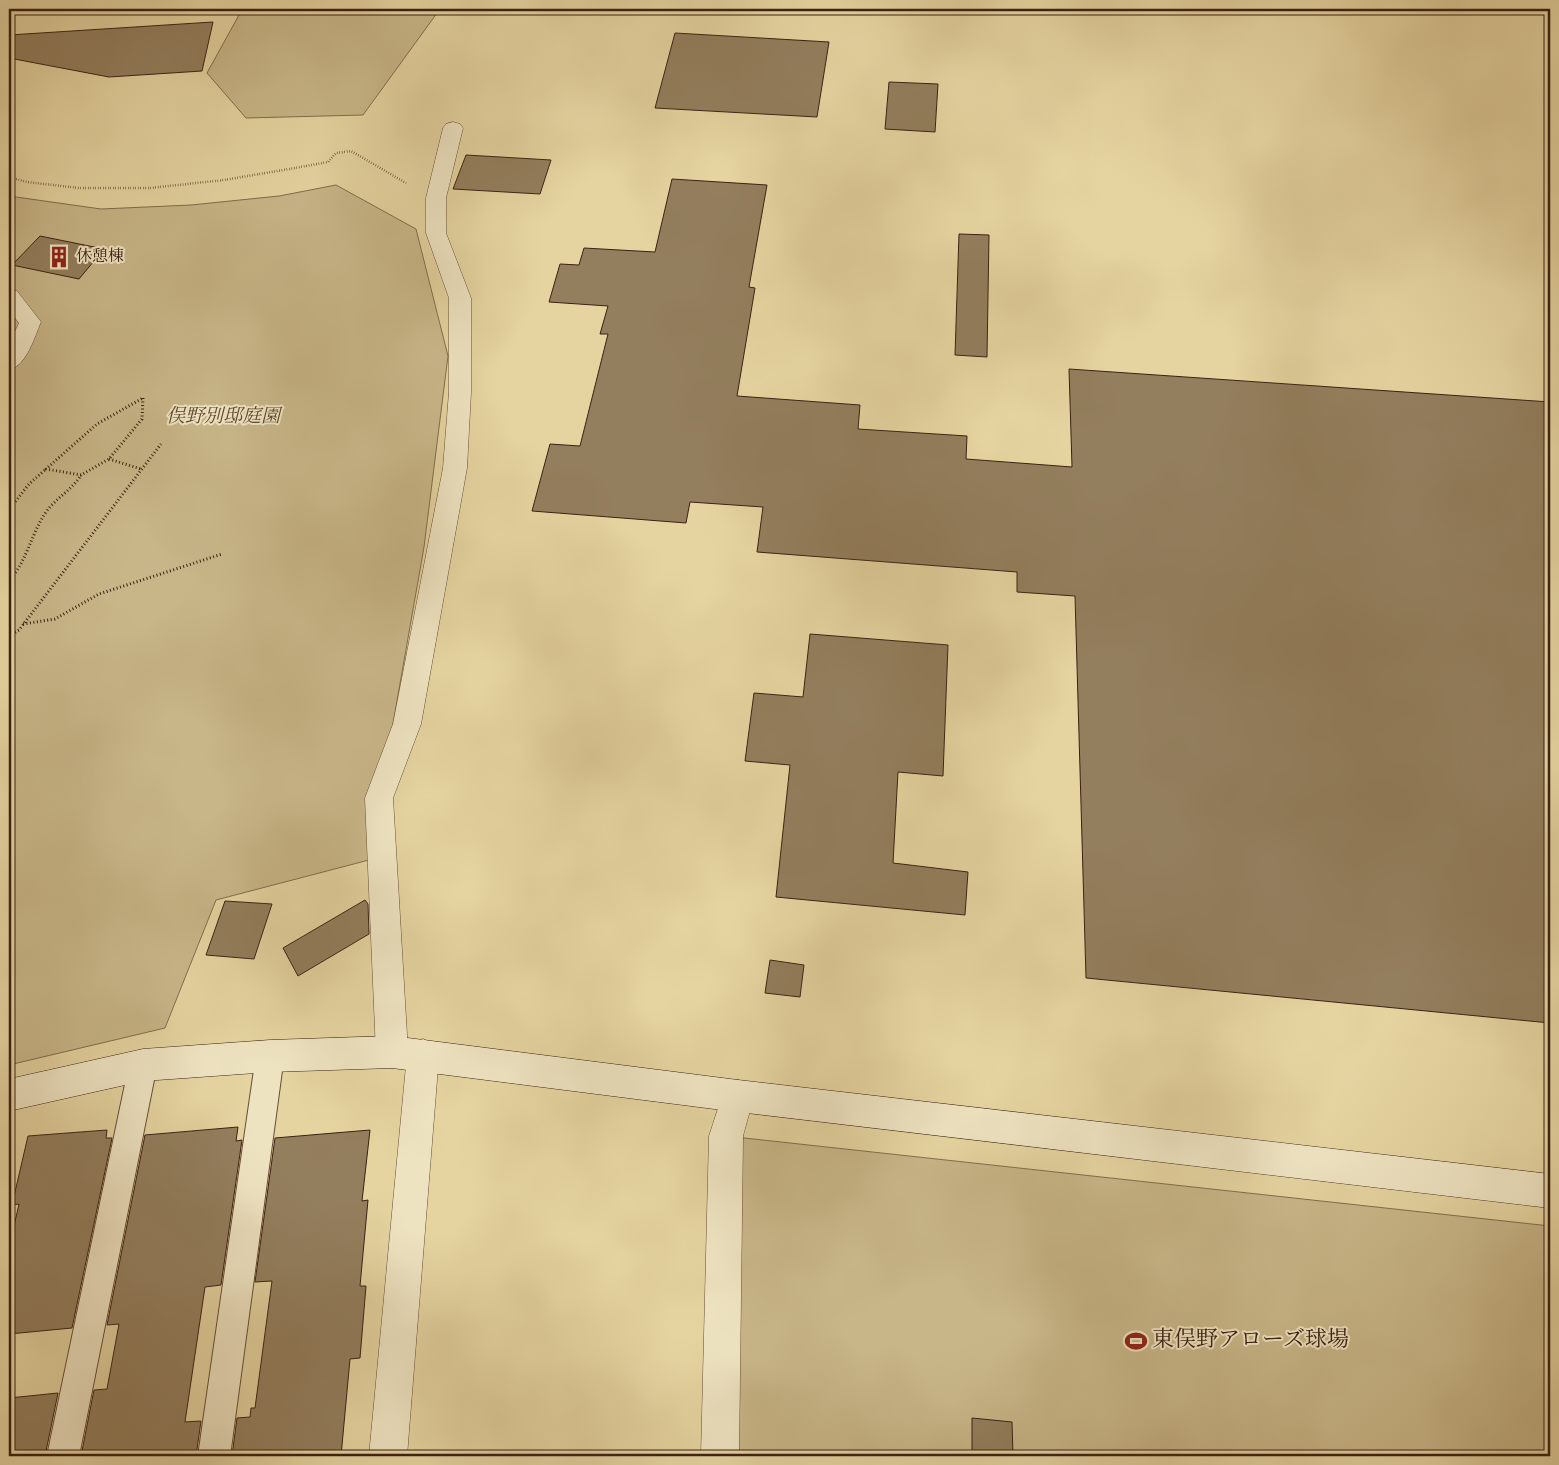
<svg xmlns="http://www.w3.org/2000/svg" width="1559" height="1465" viewBox="0 0 1559 1465" font-family="'Sorts Mill Goudy','Noto Serif JP',serif">
<style>
.green{fill:#c8b688;stroke:#826c4e}
.building{fill:#937e5d;stroke:#3b2114}
.lines{fill:none;stroke-linecap:round;stroke-linejoin:round}
.lane-casing{stroke:#664e37;stroke-width:2}
.street-casing{stroke:#664e37;stroke-width:1}
.secondary-casing{stroke:#3b2114;stroke-width:1}
.path-far1{stroke:#3b2114;stroke-width:2.5;stroke-dasharray:0.5 2;stroke-linecap:butt}
.path{stroke:#3b2114;stroke-width:3;stroke-dasharray:1 2.5;stroke-linecap:butt}
.lane{fill:#eee3c1;fill-rule:evenodd}
.street{fill:#eee3c1;fill-rule:evenodd}
.secondary{fill:#eee3c1;fill-rule:evenodd}
.labels{text-anchor:middle;dominant-baseline:central;stroke-width:4;stroke-linejoin:round;paint-order:stroke}
.far-poi-label{font-size:16px;fill:#3b2114;stroke:#eee3c1;text-anchor:start}
.park-label{font-size:19px;font-style:italic;fill:#5e4631;stroke:#eee3c1}
.near-poi-label{font-size:22px;fill:#3b2114;stroke:#eee3c1;text-anchor:start}
</style>
<rect width="100%" height="100%" fill="#e5d4a0"/>
<filter id="stains"><feTurbulence type="fractalNoise" baseFrequency=".004" numOctaves="4"/><feColorMatrix values="0 0 0 0 .2 0 0 0 0 .09 0 0 0 0 .02 0 0 0 .5 -.17"/></filter>
<radialGradient id="worn" r=".72"><stop offset=".6" stop-color="#630" stop-opacity="0"/><stop offset="1" stop-color="#630" stop-opacity=".3"/></radialGradient>
<!-- green -->
<path class="green" d="M235,9H440L363,115L246,118L207,73L239,15Z
M336,185L416,229L448,356L424,547L369,860L216,900L165,1028L9,1065V196L101,209L191,205L279,196Z
M726,1136L1550,1226V1456H720Z"/>
<!-- building -->
<path class="building" d="M213,22L202,71L109,77L9,58V35Z
M675,33L829,42L817,117L655,108Z
M889,82L938,84L935,132L885,129Z
M466,155L551,160L540,194L453,189Z
M672,179L767,185L749,287L755,288L737,396L860,405L858,429L967,436L966,459L1072,467L1069,369L1550,402V1023L1086,978L1075,596L1017,592V572L757,552L763,507L690,502L686,523L532,511L550,444L580,446L608,334H600L608,306L549,302L560,264L579,265L584,248L655,252Z
M959,234L989,235L987,357L955,355Z
M40,236L104,249L79,279L12,265Z
M810,634L948,645L943,776L898,772L893,863L968,872L965,915L776,897L790,765L745,761L754,693L803,697Z
M365,900L368,904L369,934L298,976L283,948Z
M225,901L272,904L254,959L206,955Z
M770,960L804,965L800,997L765,993Z
M238,1127L236,1141L242,1140L221,1285L205,1287L185,1422L201,1421L196,1456H81L94,1390L107,1389L119,1324L107,1325L145,1135Z
M107,1130L106,1138H112L72,1328L9,1334V1248L19,1204L12,1205L28,1136Z
M370,1130L362,1201L368,1200L360,1286H366L360,1358L350,1359L341,1456H232L237,1418L250,1417L251,1408H255L272,1281L255,1282L275,1138Z
M58,1393L45,1456H9V1398Z
M972,1418L1012,1422L1013,1456H972Z"/>
<g class="lines">
<!-- lane casing -->
<g class="lane-casing">
<path id="lane" d="M270,1042L280,1046L284,1056L230,1456H198L256,1056L260,1046Z
M143,1051L153,1055L157,1065L79,1456H47L129,1065L133,1055Z"/>
</g>
<!-- street casing -->
<g class="street-casing">
<path id="street" d="M453,122L460,124L463,128L446,198V233L471,298V392L467,468L421,724L393,798L408,1052L403,1063L392,1068L381,1063L376,1052L365,798L393,724L443,468L449,392V298L426,233V198L443,128L446,124Z
M9,289L17,291L41,322C34,338 27,365 9,370V344L19,323L9,310Z
M423,1039L434,1044L439,1055L407,1456H369L407,1055L412,1044Z
M738,1080L750,1084L754,1096L743,1136L739,1456H701L709,1136L726,1084Z"/>
</g>
<!-- secondary casing -->
<g class="secondary-casing">
<path id="secondary" d="M392,1036L738,1080L1550,1174V1208L738,1112L392,1068L270,1072L143,1081L9,1111V1079L143,1049L270,1040Z"/>
</g>
<!-- path-far1 -->
<path class="path-far1" d="M9,177L27,182L79,188H150L224,180L295,168L328,162L336,153L351,151L406,183"/>
<!-- path -->
<path class="path" d="M143,398L142,419L109,459L81,475L46,469L97,424Z
M109,459L141,469
M9,510L29,484L46,469
M9,581C27,561 31,534 46,512C56,498 72,490 81,475
M23,624L55,619L99,594L222,554
M9,636L19,630L161,444"/>
<!-- lane -->
<use href="#lane" class="lane"/>
<!-- street -->
<use href="#street" class="street"/>
<!-- secondary -->
<use href="#secondary" class="secondary"/>
</g>
<!-- icons -->
<defs>
<g id="building-bare" transform="scale(1.725)"><path d="M-4-6H4V6H1V3H-1V6H-4ZM-2.5-4.3h1.7v1.8h-1.7ZM.8-4.3h1.7v1.8H.8ZM-2.5-1h1.7V.8h-1.7ZM.8-1h1.7V.8H.8Z" fill="#8f2418" stroke="#eee3c1" stroke-width="2.5" paint-order="stroke"/></g>
<g id="stadium-bare" transform="scale(1.725)"><path d="M0-5a6.5 5 0 1 0 0 10a6.5 5 0 1 0 0-10ZM-3.5-1.8h7v3.6h-7Z" fill="#8f2418" stroke="#eee3c1" stroke-width="2.5" paint-order="stroke"/></g>
</defs>
<g fill-rule="evenodd">
<use href="#building-bare" x="59" y="257"/>
<use href="#stadium-bare" x="1136" y="1341"/>
</g>
<g class="labels">
<!-- far-poi labels -->
<g class="far-poi-label">
<text x="76" y="257">休憩棟</text>
</g>
<!-- park labels -->
<g class="park-label">
<text x="223" y="417">俣野別邸庭園</text>
</g>
<!-- near-poi labels -->
<g class="near-poi-label">
<text x="1152" y="1341">東俣野アローズ球場</text>
</g>
</g>
<!-- margin -->
<rect width="1559" height="1465" fill="none" stroke="#e5d4a0" stroke-width="30"/>
<rect x="10" y="10" width="1539" height="1445" fill="none" stroke="#3b2114" stroke-width="2.5"/>
<rect x="15" y="15" width="1529" height="1435" fill="none" stroke="#3b2114"/>
<rect width="100%" height="100%" filter="url(#stains)"/>
<rect width="100%" height="100%" fill="url(#worn)"/>
</svg>
